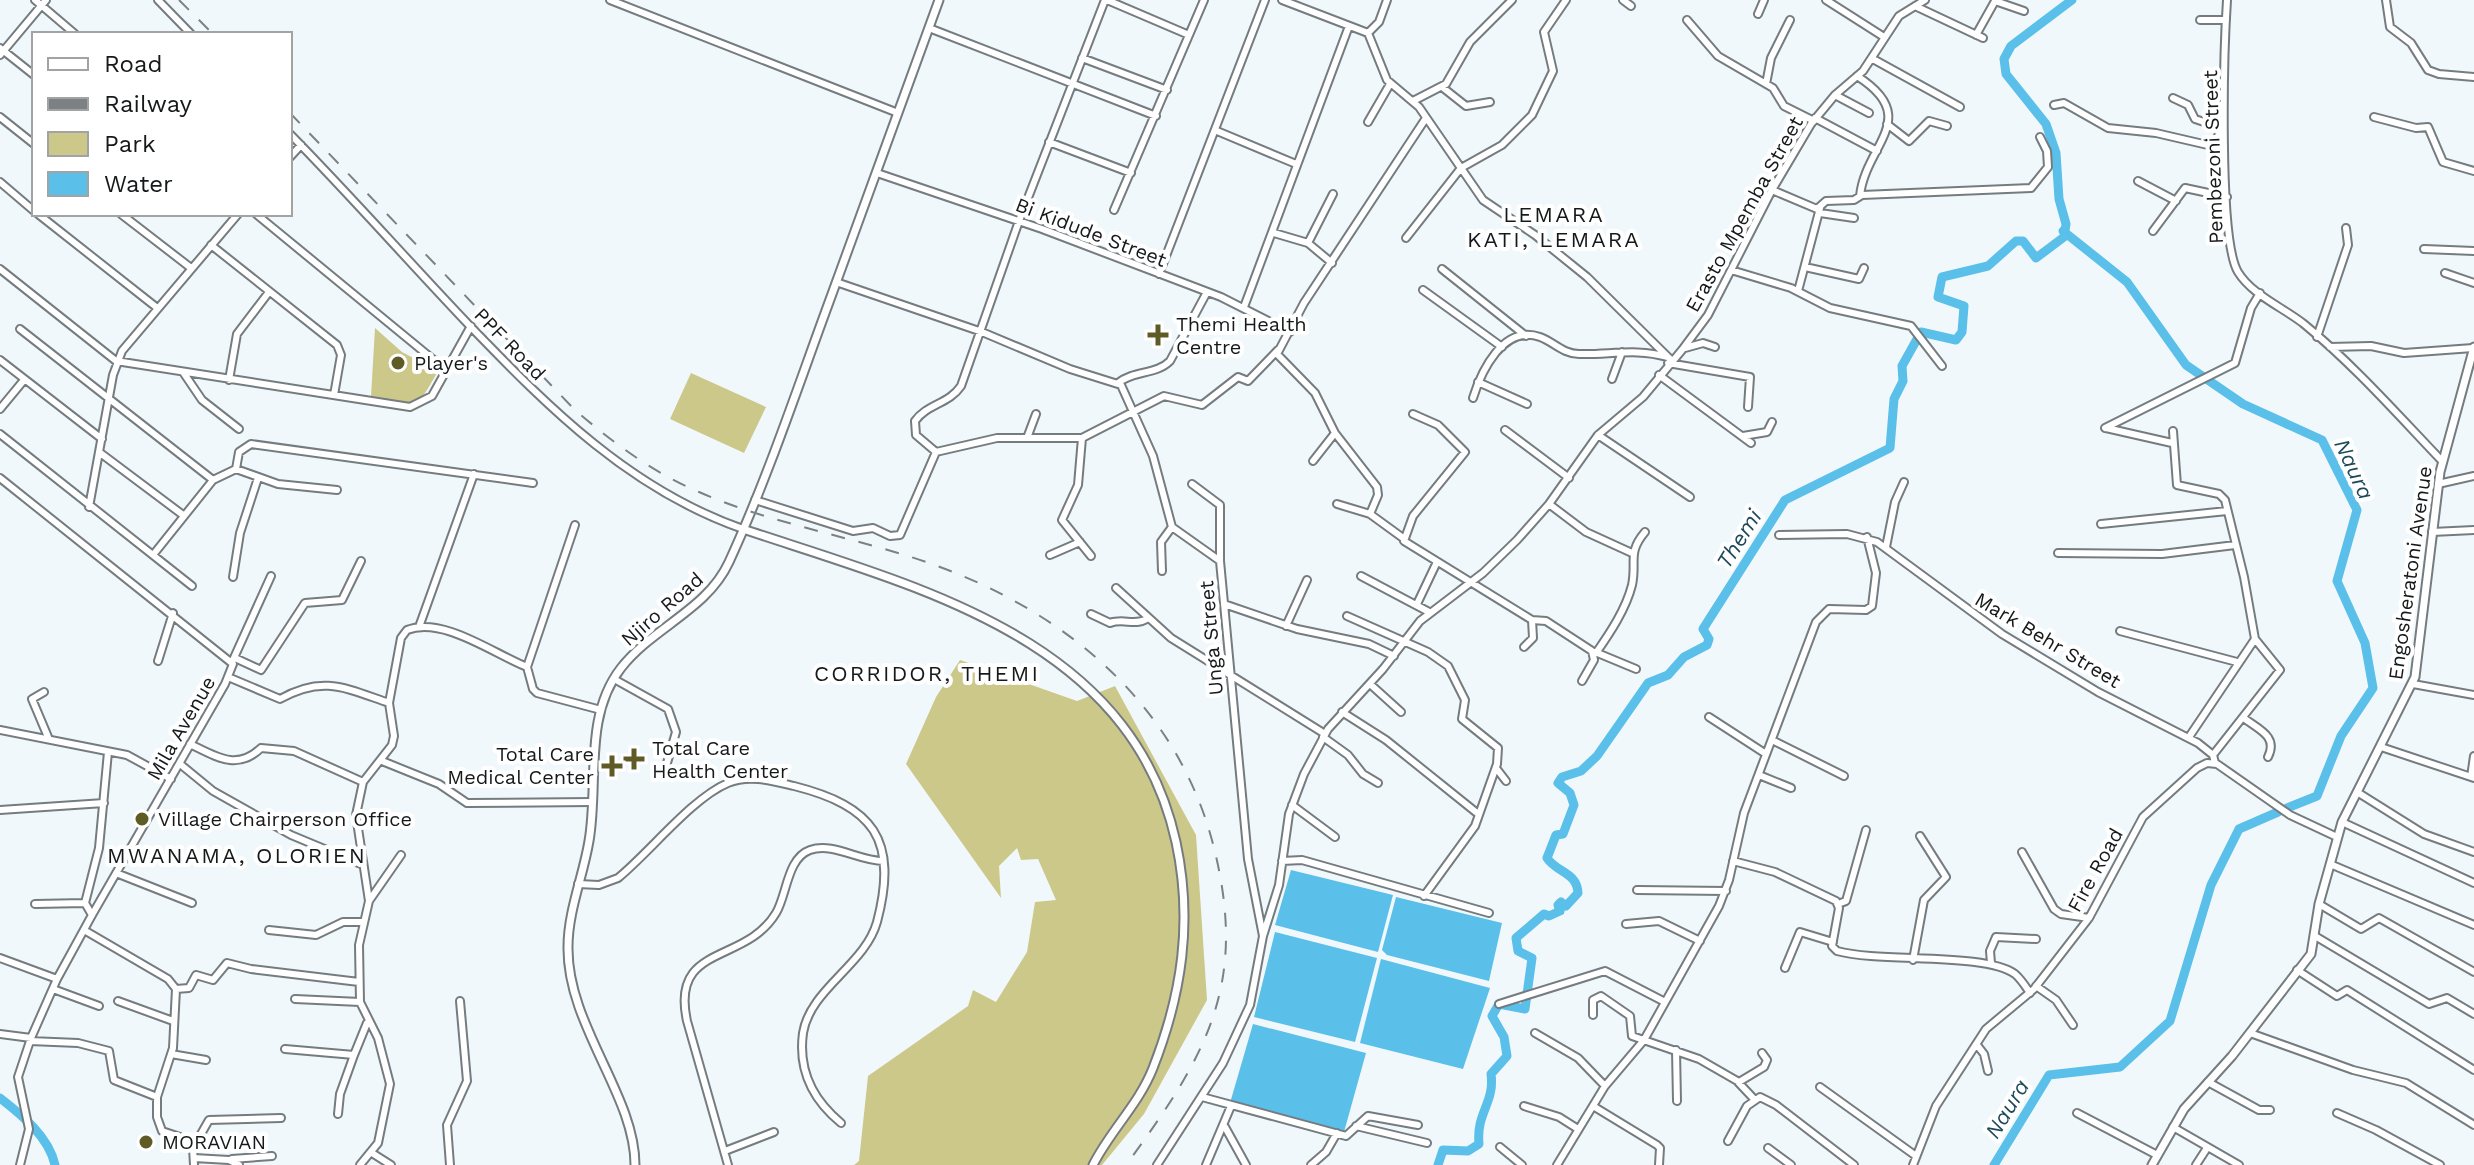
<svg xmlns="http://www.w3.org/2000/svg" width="2474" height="1165" viewBox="0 0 2474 1165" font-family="'Work Sans',sans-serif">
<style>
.green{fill:#ccc88a}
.water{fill:#5abfe9}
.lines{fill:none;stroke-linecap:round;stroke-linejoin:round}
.river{stroke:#5abfe9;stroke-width:9}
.minor-casing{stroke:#757c7f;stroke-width:10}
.tertiary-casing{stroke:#757c7f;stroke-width:11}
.minor{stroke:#fff;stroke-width:6}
.tertiary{stroke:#fff;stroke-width:7}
.rail{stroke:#7c8183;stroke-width:2;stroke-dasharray:14 14;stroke-linecap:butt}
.poi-dot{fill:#5e5b27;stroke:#fff;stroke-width:3}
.labels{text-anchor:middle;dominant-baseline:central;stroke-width:8;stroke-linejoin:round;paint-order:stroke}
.street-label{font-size:20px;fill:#16191a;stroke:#fff}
.poi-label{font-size:20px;fill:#16191a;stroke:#fff;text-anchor:start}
.neighbourhood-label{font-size:22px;letter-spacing:2px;fill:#16191a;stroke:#fff}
.water-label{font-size:22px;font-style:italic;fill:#1d495b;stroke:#fff}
</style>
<rect width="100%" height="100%" fill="#f1f8fc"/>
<!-- green -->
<path class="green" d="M375,328L402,352L438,371C415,413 416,407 371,396Z
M691,373L766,407L744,453L670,419Z
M960,660L1077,701L1115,686L1196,835L1207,1000L1144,1114L1102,1165H854L859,1161L868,1076L968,1006L973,990L996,1002L1027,952L1035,902L1056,900L1038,859L1021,860L1017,848L999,866L1001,898L906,764L936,697Z"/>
<!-- water -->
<path class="water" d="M1291,870L1393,895L1378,952L1275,925Z
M1396,897L1502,923L1489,981L1387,955L1382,950Z
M1275,932L1377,958L1355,1042L1254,1017Z
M1381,959L1490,988L1463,1069L1360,1043Z
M1253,1024L1366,1053L1344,1132L1230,1103Z"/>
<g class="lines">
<!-- river -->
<path class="river" d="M2063,231L2127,282L2186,365L2243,404L2322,440L2357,510L2337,581L2365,643L2373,688L2341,736L2317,796L2287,808
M0,1098C22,1115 49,1137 55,1165
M1438,1165L1443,1150L1468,1151L1479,1144C1476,1112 1495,1103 1491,1074L1507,1056L1504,1037L1492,1016L1499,1004L1525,1009L1532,958L1518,951L1516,938L1544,914L1549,916L1560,911L1558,905L1561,902L1566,906L1578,893C1577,872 1557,873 1547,858L1556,835L1563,834L1574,805L1570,793L1558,783L1562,777L1581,771L1597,756L1648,683L1668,675L1684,657L1707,645L1709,639L1703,629L1785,500L1890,448L1894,399L1903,381L1902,366L1921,332L1956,340L1962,332L1964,306L1938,297L1942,277L1988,266L2016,241H2023L2036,258L2064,237L2066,224L2059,199L2056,153L2046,124L2006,74L2004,59L2011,46L2072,0
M1994,1165L2049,1075L2120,1067L2170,1021L2211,885L2239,829L2278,812"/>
<!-- minor casing -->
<g class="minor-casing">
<path id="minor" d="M35,0L75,34
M158,0L191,34
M610,0L898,113
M1107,0L1189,35
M1282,0L1368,33L1379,22L1387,0
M1623,0L1631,6
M1826,0L1884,37
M2227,0C2224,46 2218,239 2238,272C2252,295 2284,308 2304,324C2354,365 2398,415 2442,461
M2386,0L2390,27L2411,43L2428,70L2439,74L2474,77
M1915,6L1983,38
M1758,14L1764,0
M1687,20L1718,56L1773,88L1784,106L1814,121
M2200,20H2226
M929,28L1156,116
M1368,33L1387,80L1419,107L1483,200L1535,235L1587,277L1671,360
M1976,35L1995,1L2024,11
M0,48L34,75
M0,55L46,0
M1082,58L1167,90
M1873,59L1960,107
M1857,76C1923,118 1865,145 1860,196
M1766,84L1771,58L1790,20
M1442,87L1466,106L1490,102
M1835,95L1869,113
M2173,98L2188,105L2195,119L2222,128
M1413,101L1446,84L1470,42L1512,0
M2054,105L2064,103L2108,128L2156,133L2212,146L2221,131
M0,117L34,144
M2374,117L2416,128L2428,127L2443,162L2474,171
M1815,118L1877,151
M1368,122L1390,84
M1887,124L1909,141L1929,121L1947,126
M1217,131L1296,164
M290,134C351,196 409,262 469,325C550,409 631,490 743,529
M1049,142L1131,173
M290,157L301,145
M877,173L1042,229L1221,297L1290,332
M2138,181L2176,201
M0,182L34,211
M1772,190L1817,209L1826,201L1854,200L1862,195L2031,188L2048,167L2047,151L2040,137
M1114,210L1204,0
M1820,213L1854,218
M38,214L156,307
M121,214L191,268
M256,214L446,370
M2153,231L2185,188L2227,197
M1274,233L1308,243L1332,263
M1406,238L1461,168L1502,145L1532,115L1553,71L1544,32L1566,0
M1308,243L1333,194
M211,245L337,345L341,355L334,395
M2424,249L2474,251
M1805,267L1859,279L1864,268
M0,269L116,361L410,407L432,396L471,326
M1442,269L1526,336
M1731,270L1791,288L1830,308L1911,326L1942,366
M2445,273L2474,283
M1159,274L1265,0
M836,282L982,332L1070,369L1121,385L1153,456L1172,527L1220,561L1248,859L1263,936
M1423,290L1502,347
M1798,291L1820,208
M1244,307L1349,26
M20,329L213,480
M2317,337L2348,245L2346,228
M2330,347L2371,346L2404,353L2473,348
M1685,348L1703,343L1715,347
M0,360L102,439
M1668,363L1750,377L1748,407
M183,372L202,400L239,429
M1659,375L1751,443
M1612,379L1622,352
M229,380L237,334L269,292
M1478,382L1527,404
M1118,383C1134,370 1156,375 1170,361L1207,292
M1473,398C1481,372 1503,324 1540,337C1554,342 1563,354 1579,354C1609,355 1637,348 1667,357
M0,409L24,380
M1413,414L1438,425L1465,452L1413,516L1404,541L1532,620L1546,621L1592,651L1594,660L1582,681
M2105,428L2235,363L2251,308L2260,293
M2106,428L2172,443
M1505,430L1569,478
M2173,431L2177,485L2219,494L2225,500L2244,577L2255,639L2280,670L2213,755
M0,434L192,586
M1598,435L1690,497
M1743,436L1767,432L1772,422
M1027,438L1036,414
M1082,438L1078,485L1062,520L1091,556
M99,452L183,515
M936,452L997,438H1082L1164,396L1202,405L1238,377L1248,381L1278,350
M1313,461L1335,433
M236,469L278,484L337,490
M0,478L233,664L225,684L92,915L57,979L31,1038L18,1077L29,1129L20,1165
M1192,484L1220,505V561
M2438,484L2474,476
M755,500L853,531L873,528L890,536L900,535L936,452L916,435L915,421C927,404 949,404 961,386L1019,221L1105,0
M1337,504L1370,514L1403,538
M1549,504L1586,532L1632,553
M89,507L113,375L122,351L238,214
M1370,514L1378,495L1377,487L1335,433L1315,393L1277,354L1304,303L1426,118
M2101,524L2227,511
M2432,532L2474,530
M1779,535L1847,534L1877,542L2002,634L2098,692L2198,743L2213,755L2215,763
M1886,547L1895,502L1904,482
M2058,553L2162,554L2235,545
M153,555L213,480L236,469L239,452L251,444L533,483
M1050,555L1080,542
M1162,571L1161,542L1172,527
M1361,576L1429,612
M233,577L240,533L258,478
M1116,588L1171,638L1325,734
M1224,604L1297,629L1369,644L1394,656
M1417,604L1436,564
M1091,614L1110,623C1123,618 1135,626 1147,619
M1347,616L1428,652L1448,666L1465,700L1462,719L1498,748L1497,764L1475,826L1424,896
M1286,626L1307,580
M419,627L474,474
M2120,631L2237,662
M1524,647L1533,638L1532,620
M1595,652L1636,669
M1596,653C1610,633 1626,609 1632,585C1637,562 1627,553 1645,532
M235,658L261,670L305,603L342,600L361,561
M233,660L271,576
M158,661L173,613
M527,667L575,525
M228,677L280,699C323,675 345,688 389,703
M614,679L668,709L676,732L667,763
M1370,684L1401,712
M2413,684L2474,695
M44,692L32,699L48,737
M1342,712L1386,740L1477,813
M1709,717L1766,754
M2245,719C2260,730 2278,737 2268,757
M0,730L127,755L171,779
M1323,737L1348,755L1363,774L1378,783
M2189,737L2255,639
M1772,740L1844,776
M190,744C217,757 237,771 261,748L294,751L363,782
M2381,747L2474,778
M382,761L439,784L467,803L593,802
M180,764L213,791L291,835L363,865
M1496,768L1506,781
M1759,775L1791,788
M2471,777L2474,756
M2357,792L2424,834L2474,852
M1292,805L1335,837
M0,810L104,803
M2342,822L2474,883
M2022,852L2054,909L2061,914L2089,918
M1282,861L1302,860L1489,913
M1733,861L1775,872L1836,901L1839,908L1832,946L1837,951C1881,963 1985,952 2015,974C2021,979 2026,987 2030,993
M2330,864L2474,925
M116,873L192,903
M578,884L599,885L618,878C650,852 692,798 728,783C749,774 773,781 794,786C873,806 899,839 877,922C865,965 810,989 803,1033C798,1070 813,1100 841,1123
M1637,890L1726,891
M369,901L401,855
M35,904L85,903
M1838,904L1846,901L1866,830
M2319,904L2361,929L2379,918L2474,972
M92,915L85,903L99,848L108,752
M1626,924L1659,921L1700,941
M84,930L168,979L176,989L173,1048L157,1097V1117L162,1131L180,1137L193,1148L194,1165
M269,930L316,935L343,922H362
M2315,936L2429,1004L2447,998L2474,1014
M0,958L57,979
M1913,960L1924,900L1946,877L1920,836
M1991,963L1990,951L1996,937L2036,939
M1785,968L1800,932L1833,942
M2297,970L2337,996L2347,990L2474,1070
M2036,986L2056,1000L2073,1025
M53,989L99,1006
M176,989L189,988L196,975L213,980L227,963L251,969L359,982
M295,999L360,1002
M118,1001L173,1021
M1499,1004L1605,971L1665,1002
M1593,1015V1000L1601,996L1630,1016L1632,1036L1699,1059L1739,1082L1764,1067L1767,1060L1762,1053
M1535,1033L1578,1058L1605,1086
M2250,1033L2353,1070L2406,1083L2474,1125
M0,1034L31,1038
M30,1041L78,1043L109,1051L114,1080L157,1097
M1977,1045L1984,1054L1988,1071
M285,1049L354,1055L367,1023
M1676,1050L1677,1101
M171,1054L206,1060
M1738,1082L1754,1099
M2208,1082L2259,1110H2270
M1820,1087L1916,1156
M1202,1097L1346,1136L1368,1116L1418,1125
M1524,1106L1559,1117L1578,1129
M1593,1106L1657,1145L1660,1148L1659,1165
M2077,1113L2157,1155
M2337,1113L2376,1130L2440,1165
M338,1114L340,1094L354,1055
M1356,1126L1427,1143
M1225,1127L1246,1165
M2173,1127L2239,1165
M1728,1141L1747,1106L1760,1097L1776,1105L1854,1165
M1500,1147L1522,1165
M193,1148L209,1120L281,1118
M1768,1148L1791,1165
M725,1151L774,1132
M372,1153L391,1165
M194,1158L229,1160L239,1165
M232,1159L272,1156
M360,1165L378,1143L390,1084L378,1038L360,1002L359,945L369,901L356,815L363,782L392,745L394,736L389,703L401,638L407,630C443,616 494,654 527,667L533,689L537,693L601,710
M450,1165L447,1125L467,1081L460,1001
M728,1165L687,1021C670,943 745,965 776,913C787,895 787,858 810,850C833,842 859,861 883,861
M1157,1165L1223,1063L1250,1005L1263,936L1279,885L1289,814L1304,774L1328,729L1383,669L1420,621L1483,573L1517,540L1549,504L1598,435L1643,397L1682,350L1708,315L1772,190L1811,124L1835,95L1863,71L1899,16L1925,0
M1206,1165L1231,1106
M1311,1165L1326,1152L1337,1133
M1557,1165L1605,1086L1644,1040L1719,906L1729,880L1744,813L1816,622L1829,609L1866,610L1872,606L1876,573L1867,537
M1913,1165L1936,1106L1986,1029L2034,989L2089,918L2143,817L2197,768L2207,763L2217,764L2290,815L2337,837
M2196,1165L2207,1148"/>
</g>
<!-- tertiary casing -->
<g class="tertiary-casing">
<path id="tertiary" d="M743,529C916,587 1131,637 1176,842C1193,921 1182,994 1153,1068C1139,1104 1110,1131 1093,1165
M635,1165C635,1095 567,1025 568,947C568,911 583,877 589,841C599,784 583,717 621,668C653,627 707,610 729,562C769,475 799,383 832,294C867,196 904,98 939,0
M2152,1165L2184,1109L2232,1056L2311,954L2319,904L2342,822L2415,677L2440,472L2474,347"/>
</g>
<!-- minor -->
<use href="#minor" class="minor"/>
<!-- tertiary -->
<use href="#tertiary" class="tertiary"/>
<!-- rail -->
<path class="rail" d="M179,0L213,34
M290,113L574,409C612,442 652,472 699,492C772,524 854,537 929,563C1063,610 1176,702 1213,844C1249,984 1207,1055 1126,1165"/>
</g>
<!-- markers -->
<g class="poi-dot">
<path d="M1154 323h8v8h8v8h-8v8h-8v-8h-8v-8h8z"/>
<circle cx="398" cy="363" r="8"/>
<path d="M630 747h8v8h8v8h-8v8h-8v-8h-8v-8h8z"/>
<path d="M608 754h8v8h8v8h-8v8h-8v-8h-8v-8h8z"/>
<circle cx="142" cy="819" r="8"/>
<circle cx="146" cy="1142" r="8"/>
</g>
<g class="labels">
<!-- street labels -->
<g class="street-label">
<text transform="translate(2213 157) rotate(-92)">Pembezoni Street</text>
<text transform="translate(1744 214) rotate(-61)">Erasto Mpemba Street</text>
<text transform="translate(1091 232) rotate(21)">Bi Kidude Street</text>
<text transform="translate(510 344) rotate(46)">PPF Road</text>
<text transform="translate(2410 573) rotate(-82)">Engosheratoni Avenue</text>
<text transform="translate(662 609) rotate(-41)">Njiro Road</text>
<text transform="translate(1211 638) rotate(-95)">Unga Street</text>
<text transform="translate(2048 640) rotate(31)">Mark Behr Street</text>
<text transform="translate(181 728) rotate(-60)">Mila Avenue</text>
<text transform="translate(2095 870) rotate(-61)">Fire Road</text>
</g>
<!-- poi labels -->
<g class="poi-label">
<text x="1176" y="324">Themi Health<tspan x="1176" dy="23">Centre</tspan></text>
<text x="414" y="363">Player's</text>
<text x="652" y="748">Total Care<tspan x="652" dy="23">Health Center</tspan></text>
<text x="594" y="754" text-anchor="end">Total Care<tspan x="594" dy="23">Medical Center</tspan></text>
<text x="158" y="819">Village Chairperson Office</text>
<text x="162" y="1142">MORAVIAN</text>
</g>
<!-- neighbourhood labels -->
<g class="neighbourhood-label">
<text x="1554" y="214">LEMARA<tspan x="1554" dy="25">KATI, LEMARA</tspan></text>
<text x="927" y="673">CORRIDOR, THEMI</text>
<text x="237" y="855">MWANAMA, OLORIEN</text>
</g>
<!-- water labels -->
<g class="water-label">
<text transform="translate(2354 469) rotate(65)">Naura</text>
<text transform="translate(1739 539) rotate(-58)">Themi</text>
<text transform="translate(2007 1109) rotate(-59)">Naura</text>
</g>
</g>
<!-- legend -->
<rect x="32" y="32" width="260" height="184" fill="#ffffff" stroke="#a2a3a3" stroke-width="2"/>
<rect x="48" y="58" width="40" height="12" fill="#ffffff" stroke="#a2a3a3" stroke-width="2"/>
<text x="104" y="72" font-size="24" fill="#16191a">Road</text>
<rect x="48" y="98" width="40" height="12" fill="#7c8183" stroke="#a2a3a3" stroke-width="2"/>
<text x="104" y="112" font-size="24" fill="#16191a">Railway</text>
<rect x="48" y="132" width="40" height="24" fill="#ccc88a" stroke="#a2a3a3" stroke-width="2"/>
<text x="104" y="152" font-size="24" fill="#16191a">Park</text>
<rect x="48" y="172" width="40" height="24" fill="#5abfe9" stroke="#a2a3a3" stroke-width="2"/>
<text x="104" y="192" font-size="24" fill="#16191a">Water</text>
</svg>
